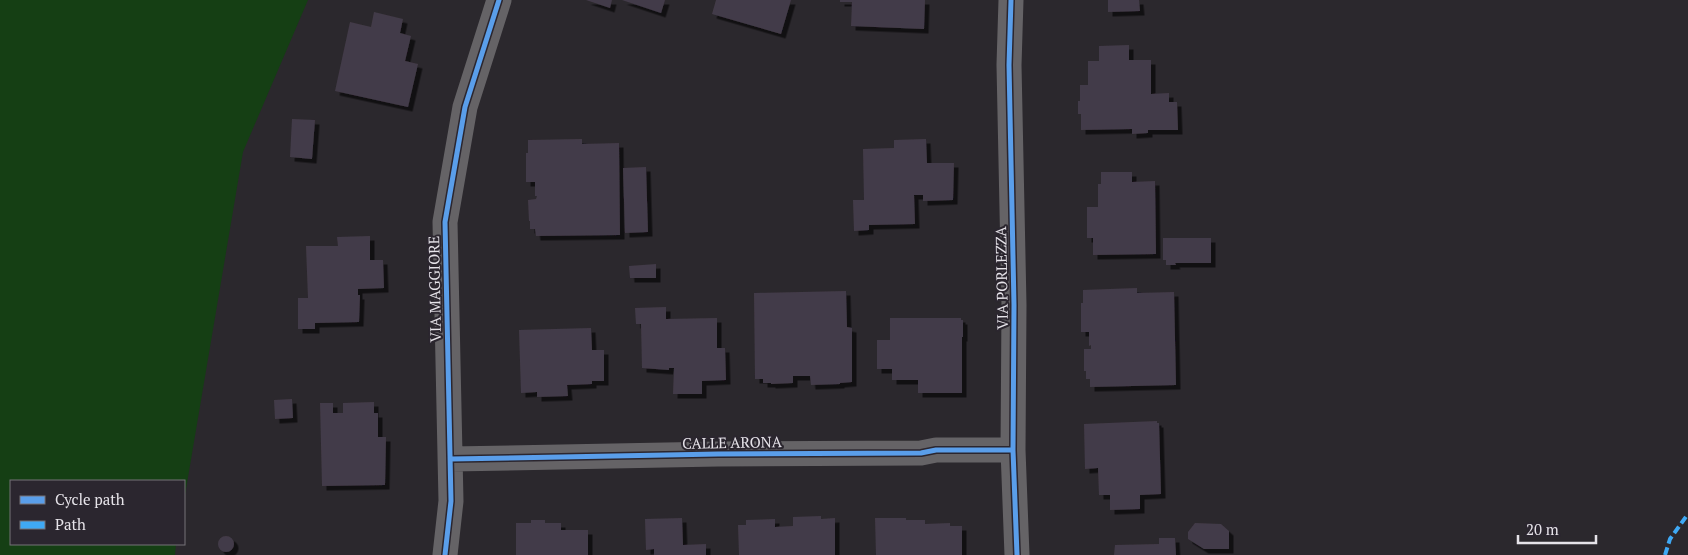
<svg xmlns="http://www.w3.org/2000/svg" width="1688" height="555" viewBox="0 0 1688 555" font-family="'PT Serif',serif">
<style>
.green{fill:#153f14}
.building{fill:#433b48;filter:url(#shadow)}
.lines{fill:none;stroke-linecap:round;stroke-linejoin:round}
.minor{stroke:#656366;stroke-width:25}
.quiet{stroke:#3fa9f5;stroke-width:4;stroke-dasharray:8 4;stroke-linecap:butt}
.cycleway-casing{stroke:#2b262f;stroke-width:8}
.cycleway{stroke:#5a9eea;stroke-width:5}
.labels{text-anchor:middle;dominant-baseline:central;stroke-width:4;stroke-linejoin:round;paint-order:stroke}
.street-label{font-size:15px;fill:#e6e3e9;stroke:#2b262f}
</style>
<defs>
<filter id="shadow"><feDropShadow dx="4.5" dy="4.5" stdDeviation="0" flood-color="#0009"/></filter>
</defs>
<rect width="100%" height="100%" fill="#2b282d"/>
<!-- green -->
<path class="green" d="M0,0H308L243,152L184,501V481H11V544H176L175,555H0Z"/>
<!-- building -->
<path class="building" d="M586,0H612L610,8Z
M622,0H665L661,13Z
M716,0H791L781,34L712,14Z
M840,0H925L924,29L851,26L852,2H840Z
M1108,0H1139L1140,11L1108,12Z
M374,12L403,19L400,33L411,36L405,61L418,64L408,107L335,91L350,22L371,27Z
M1129,45V60H1151V94L1169,93V102H1177L1178,130H1148V133L1132,134V129L1081,130V114H1078V101H1080V85H1088V61H1099V46Z
M292,119L315,120L312,159L290,157Z
M582,139V144L619,143L620,235L536,236L535,229H530V221H529L528,200L536,199L537,196H535V182H526V153H528V140Z
M926,139L927,163H954L953,200L923,201V195H914L915,224L869,225V230L854,231L853,200H864L863,149L894,148V140Z
M646,167L648,232L625,233L623,168Z
M1101,172H1132V182L1155,181L1156,254L1093,255V238H1087V207H1098V184H1101Z
M370,236V260H383L384,288L358,289V295H360L359,322L315,323V329H298V298H308L306,246H338L337,237Z
M1163,238H1211V263H1175L1176,265H1166V260H1163Z
M656,264V278H630L629,266Z
M1137,288V293L1174,292L1176,385L1090,387V379H1086V371H1084V349H1091V345L1089,346V332H1081V303H1083V290Z
M846,291L847,327L852,328V382L840,383V384L811,385L810,376H793V383L771,384V383H763V379H755L754,293Z
M666,307V319L717,318V348H725L726,380L702,381V394H673L674,368H669V370L642,368L641,324H636L635,308Z
M890,318H961V320H963V337H962V393H918V380H892V369H877V340H890Z
M591,328L592,350H604V381H592V384L567,385L568,396L537,397V392L521,393L519,330Z
M292,399L293,418L275,419L274,400Z
M374,402V413H378V437H386L385,485L322,486L320,403H333V413H343V403Z
M1157,421V423H1159L1161,494L1140,495V509L1110,510V495H1099L1098,468L1085,469L1084,424Z
M821,516V519L835,518V555H739L738,525H746V520L775,519V527L793,526V517Z
M682,518L683,545L706,544V555H654V549L646,550L645,519Z
M875,518H906V520H925V524L950,523V526H962V555H876Z
M531,520H545V523H561V530H588V555H516V523H531Z
M1195,523L1221,524L1229,531V549H1204L1188,539V532Z
M218 544a8 8 0 1 1 16 0a8 8 0 1 1-16 0Z
M1159,538H1175L1176,555H1114L1115,545L1159,544Z"/>
<g class="lines">
<!-- minor -->
<path class="minor" d="M1011,0L1009,65L1014,305L1013,450L1017,555
M451,459L718,454L921,453L936,450H1013
M445,555L451,501L445,222L465,107L499,0"/>
<!-- quiet -->
<path class="quiet" d="M1665,555L1670,539L1688,514"/>
<!-- cycleway casing -->
<g class="cycleway-casing">
<path id="cycleway" d="M1011,0L1009,65L1014,305L1013,450L1017,555
M451,459L718,454L921,453L936,450H1013
M445,555L451,501L445,222L465,107L499,0"/>
</g>
<!-- cycleway -->
<use href="#cycleway" class="cycleway"/>
</g>
<g class="labels">
<!-- street labels -->
<g class="street-label">
<text transform="translate(1001 278) rotate(-91)">VIA PORLEZZA</text>
<text transform="translate(434 289) rotate(-91)">VIA MAGGIORE</text>
<text transform="translate(732 442) rotate(-1)">CALLE ARONA</text>
</g>
</g>
<!-- legend -->
<rect x="10" y="480" width="175" height="65" fill="#2b262f" stroke="#767279"/>
<rect x="20" y="496" width="25" height="8" fill="#5a9eea" stroke="#767279"/>
<text x="55" y="505" font-size="15" fill="#e6e3e9">Cycle path</text>
<rect x="20" y="521" width="25" height="8" fill="#3fa9f5" stroke="#767279"/>
<text x="55" y="530" font-size="15" fill="#e6e3e9">Path</text>
<!-- scale -->
<path d="M1518 535v8h78v-8" fill="none" stroke="#e6e3e9" stroke-width="2.5"/>
<text x="1526" y="535" font-size="15" fill="#e6e3e9" stroke="#2b262f" stroke-width="4" paint-order="stroke">20 m</text>
</svg>
